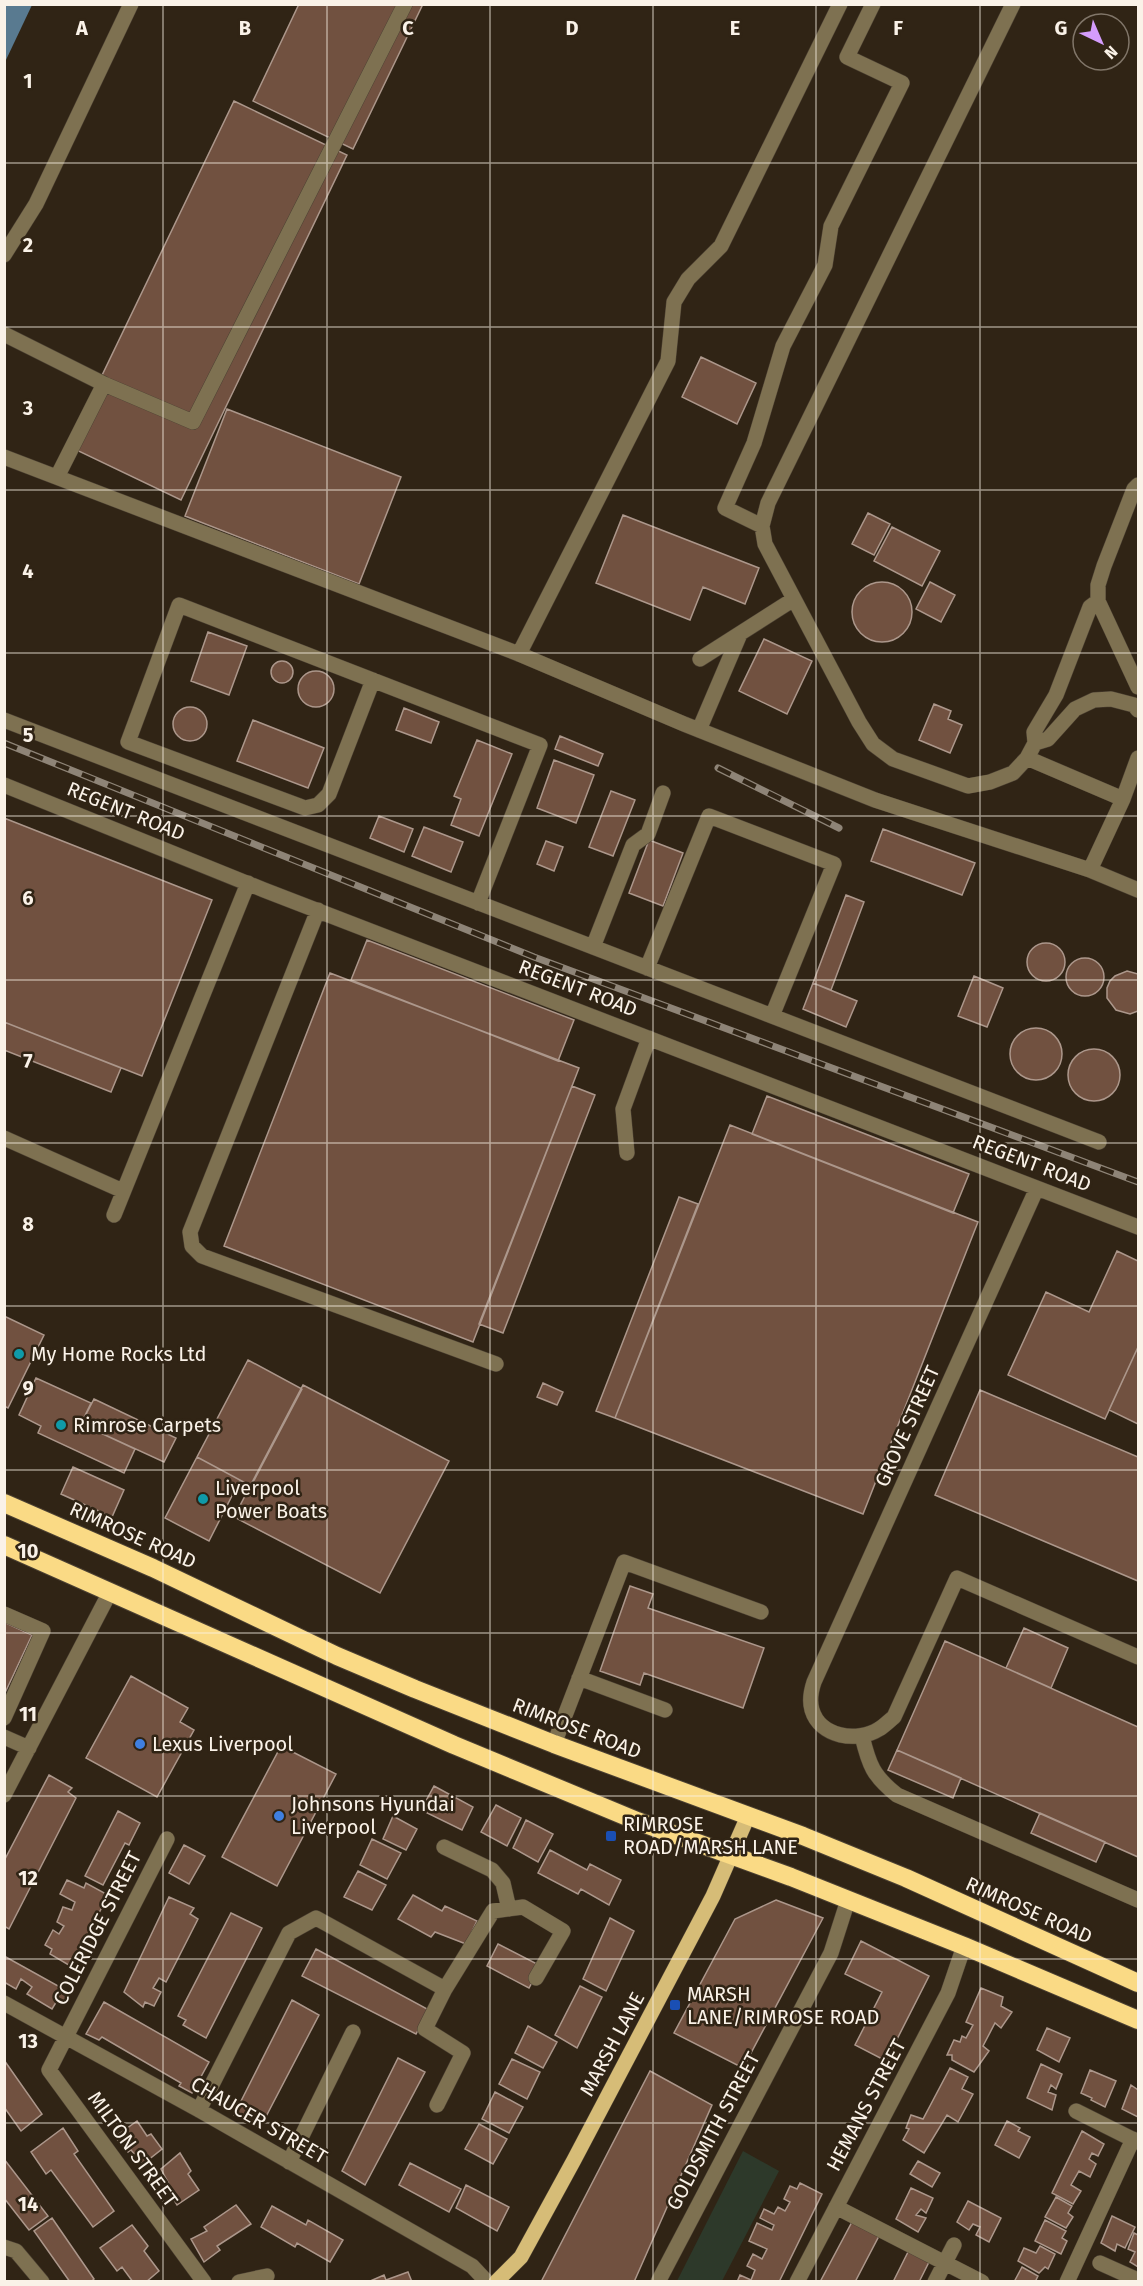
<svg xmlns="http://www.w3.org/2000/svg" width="1143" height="2286" viewBox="0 0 1143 2286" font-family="'Fira Sans',sans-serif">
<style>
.green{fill:#2d392a}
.water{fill:#597a90}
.building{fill:#715140;stroke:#ac978b;stroke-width:1.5}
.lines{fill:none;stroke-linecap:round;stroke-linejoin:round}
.minor-casing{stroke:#4c4133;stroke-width:16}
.major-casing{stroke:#4c4133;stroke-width:16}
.highway-casing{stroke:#4c4133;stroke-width:20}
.minor{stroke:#7e7151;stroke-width:15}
.major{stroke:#d6bc77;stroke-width:15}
.highway{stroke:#fada85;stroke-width:18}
.rail-casing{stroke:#8e8477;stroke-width:7}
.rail{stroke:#302415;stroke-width:4.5;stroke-dasharray:14;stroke-linecap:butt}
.grid{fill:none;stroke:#faf2e8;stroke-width:1.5;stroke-opacity:0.55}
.culture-dot{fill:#0f9aa8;stroke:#302415;stroke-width:2}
.shop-dot{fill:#3f7fe0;stroke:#302415;stroke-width:2}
.transit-dot{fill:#1a4fb4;stroke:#302415;stroke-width:2}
.labels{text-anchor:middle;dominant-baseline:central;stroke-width:5;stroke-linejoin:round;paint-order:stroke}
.street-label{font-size:20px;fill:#faf2e8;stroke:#302415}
.poi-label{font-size:20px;fill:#faf2e8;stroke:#302415;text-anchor:start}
.grid-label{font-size:20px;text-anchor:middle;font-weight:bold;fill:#faf2e8;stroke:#302415;stroke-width:5;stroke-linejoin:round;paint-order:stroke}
</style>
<rect width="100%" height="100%" fill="#302415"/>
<!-- green -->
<path class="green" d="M743,2151L779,2171L722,2281H677Z"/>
<!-- water -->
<path class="water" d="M5,4L32,5L5,62L4,5Z"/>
<!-- building -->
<path class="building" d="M299,4H423L353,149L253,101Z
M234,101L347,155L181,500L68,446Z
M701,357L756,383L737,424L682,397Z
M227,409L401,477L359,584L185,516Z
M868,513L890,524L874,555L852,544Z
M623,515L759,568L745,604L703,587L690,620L596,583Z
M892,527L940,551L922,586L874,561Z
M852 612a30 30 0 1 1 60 0a30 30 0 1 1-60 0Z
M930,582L955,595L941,622L916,609Z
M208,632L247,646L229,695L191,681Z
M764,639L812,661L787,714L739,691Z
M271 672a11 11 0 1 1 22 0a11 11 0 1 1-22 0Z
M298 689a18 18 0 1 1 36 0a18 18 0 1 1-36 0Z
M934,704L951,711L948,719L962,725L950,753L919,740Z
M173 724a17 17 0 1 1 34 0a17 17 0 1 1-34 0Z
M404,708L439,722L431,743L396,730Z
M253,720L324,748L308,788L237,761Z
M560,736L603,754L598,766L555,749Z
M477,740L512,754L479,836L451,825L461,799L454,796Z
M554,760L594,775L576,823L537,808Z
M611,791L635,800L613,856L589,847Z
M379,816L413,829L404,852L370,838Z
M4,818L212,900L142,1076L4,1022Z
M424,827L463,842L451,872L412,856Z
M883,829L975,863L962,895L871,861Z
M649,840L683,853L663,906L629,893Z
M546,841L563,847L554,871L537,864Z
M846,895L864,902L831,990L813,983Z
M367,940L574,1020L558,1061L351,980Z
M1027 962a19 19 0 1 1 38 0a19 19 0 1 1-38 0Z
M1066 977a19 19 0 1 1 38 0a19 19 0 1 1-38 0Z
M1127,971L1138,974V1011L1130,1014L1116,1010L1107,998V988L1110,981L1115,976Z
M330,973L579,1068L473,1342L224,1246Z
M974,976L1003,988L987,1027L958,1016Z
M813,983L857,1001L846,1027L803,1009Z
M4,1022L121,1068L111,1092L4,1050Z
M1010 1054a26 26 0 1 1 52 0a26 26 0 1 1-52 0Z
M1068 1075a26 26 0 1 1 52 0a26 26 0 1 1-52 0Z
M572,1086L595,1095L503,1333L479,1324Z
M767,1096L969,1174L953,1213L752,1134Z
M730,1125L978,1222L863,1514L615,1418Z
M679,1197L698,1204L615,1418L596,1411Z
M1117,1251L1138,1261V1347L1105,1419L1008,1375L1046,1292L1089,1312Z
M4,1316L44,1335L8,1408L4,1406Z
M1138,1347V1424L1109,1410Z
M248,1360L302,1389L251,1486L197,1457Z
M36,1378L91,1403L81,1424L135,1449L124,1473L38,1433L41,1426L19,1415Z
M543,1383L563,1392L557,1405L537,1397Z
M303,1385L449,1461L380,1593L234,1517Z
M980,1390L1138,1457V1581L935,1495Z
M94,1399L176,1438L164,1462L81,1424Z
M197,1457L240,1480L209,1541L165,1518Z
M73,1467L124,1490L112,1517L61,1494Z
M630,1586L653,1594L648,1608L764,1648L743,1708L644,1673L640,1685L600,1671Z
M4,1622L32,1635L4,1695Z
M1024,1628L1068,1648L1051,1688L1006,1668Z
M945,1641L1138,1727V1857L897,1750Z
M131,1676L188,1708L180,1722L194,1730L157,1797L86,1758Z
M281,1746L336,1774L277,1886L222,1857Z
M897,1750L961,1778L953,1798L888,1770Z
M49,1775L72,1788L68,1792L76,1798L9,1929L4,1926V1861Z
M434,1786L473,1807L462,1830L421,1810Z
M496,1805L521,1818L507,1846L481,1832Z
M118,1811L140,1823L129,1845L125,1843L103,1885L85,1876Z
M1040,1813L1105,1842L1096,1862L1031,1833Z
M393,1816L417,1829L406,1850L383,1839Z
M526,1820L553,1834L538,1862L513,1848Z
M372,1839L401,1853L387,1879L360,1865Z
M184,1845L205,1856L189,1884L169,1873Z
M550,1850L587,1870L590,1864L621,1880L609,1905L581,1889L578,1894L538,1873Z
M358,1871L386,1885L372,1910L344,1897Z
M67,1880L84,1888L86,1883L108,1895L72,1967L50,1954L52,1949L45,1945L53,1930L59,1934L64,1926L57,1922L63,1907L72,1910L75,1902L60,1894Z
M413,1895L442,1911L445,1906L477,1921L466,1944L435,1932L431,1937L398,1919Z
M169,1897L194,1908L190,1914L198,1919L166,1982L159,1978L153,1988L161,1992L154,2006L145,2002L143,2007L124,1992Z
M776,1900L823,1918L743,2068L674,2033L735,1919Z
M231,1913L262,1928L206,2038L183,2025L186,2020L178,2016Z
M610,1918L634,1931L606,1991L583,1979Z
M861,1941L929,1976L886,2061L855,2045L882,1992L845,1974Z
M498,1944L541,1966L529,1988L487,1966Z
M316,1949L429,2010L416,2034L302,1976Z
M4,1956L69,1992L64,2003L58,1999L52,2009L27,1994L32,1987L21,1979L16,1989L4,1982Z
M580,1986L602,1997L577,2048L555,2035Z
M981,1988L1003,1997L1001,2006L1012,2012L1001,2028L995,2023L983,2046L989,2051L974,2072L952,2060V2055H947L954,2040L960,2042L962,2036L966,2038L973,2025L966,2022Z
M292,2000L319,2015L260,2128L234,2115Z
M104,2002L209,2062L192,2093L179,2086L181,2083L102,2037L99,2040L86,2034Z
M528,2026L557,2042L543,2068L515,2053Z
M1047,2028L1070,2038L1059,2062L1037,2050Z
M398,2058L425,2072L365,2185L342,2171Z
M512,2059L540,2072L527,2099L499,2084Z
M4,2060L42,2114L21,2131L4,2107Z
M1041,2064L1062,2074L1056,2089L1051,2085L1048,2092L1056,2095L1052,2110L1027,2098Z
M950,2068L968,2077L962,2089L973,2094L958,2122L947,2115L924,2153L903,2140L909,2129L906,2128L911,2115L923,2119Z
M1090,2070L1116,2081L1105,2107L1091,2100L1092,2098L1081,2093Z
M650,2071L712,2105L634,2282H541Z
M1131,2085L1138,2090V2117L1122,2109Z
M495,2092L523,2107L509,2133L482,2119Z
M137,2121L147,2136L151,2134L162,2149L143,2164L131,2150L128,2152L115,2137Z
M1007,2121L1020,2128L1018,2131L1030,2137L1019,2158L995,2145Z
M479,2124L507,2139L493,2164L465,2149Z
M63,2128L78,2151L74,2154L114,2211L93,2227L51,2170L46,2174L31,2152Z
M1082,2131L1104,2144L1098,2156L1092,2153L1089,2159L1096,2164L1090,2177L1079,2171L1071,2185L1081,2191L1073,2204L1052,2193Z
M180,2153L191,2171L188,2174L199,2190L177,2205L167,2188L170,2186L161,2169Z
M4,2159L48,2216L29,2230L4,2198Z
M918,2161L940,2173L932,2187L910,2174Z
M410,2163L461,2189L449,2212L399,2185Z
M800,2183L822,2194L779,2282H737L740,2275L751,2280L755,2270L747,2266L753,2254L762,2259L767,2249L749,2241L757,2223L772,2230L774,2225L760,2218L764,2209L774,2214L778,2207L785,2211L790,2202L784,2199L790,2186L797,2189Z
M466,2185L509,2207L497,2231L456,2208Z
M911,2188L933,2198L926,2213L921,2209L916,2215L926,2218L918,2232L896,2219Z
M1056,2197L1072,2206L1068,2213L1073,2217L1066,2228L1045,2217Z
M968,2201L1001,2218L989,2242L976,2235L980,2227L973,2224L969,2230L957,2222Z
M236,2205L251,2224L217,2246L220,2250L204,2262L191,2239L207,2231L204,2227Z
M272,2206L306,2225L308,2220L343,2240L330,2262L297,2243L295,2247L261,2227Z
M1112,2216L1135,2227L1125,2248L1117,2244L1115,2251L1101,2243Z
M52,2218L94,2279L91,2282H70L34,2231Z
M853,2220L880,2234L855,2282H820Z
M1045,2220L1066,2231L1062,2238L1067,2241L1061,2254L1035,2241Z
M132,2225L148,2246L144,2251L159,2271L146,2282H133L122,2267L117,2271L100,2248Z
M1134,2233L1138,2235V2267L1130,2262L1135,2252L1128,2249Z
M1040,2246L1055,2254L1048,2269L1045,2267L1039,2273L1018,2261L1024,2248L1036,2253Z
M910,2248L930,2260L919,2282H893Z
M1022,2267L1038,2276L1035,2282H1014Z
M408,2272L412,2282H368L384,2275L386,2280Z"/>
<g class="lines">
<!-- minor casing -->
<g class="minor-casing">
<path id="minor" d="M1013,4L768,503L762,526L765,544L859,722L873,744L893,759L968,786L990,782L1013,773L1027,758L1035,743L1034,732L1056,695L1090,607L1098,601
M4,255L36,204L131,4
M4,334L104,384
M4,457L519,654L684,724L875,800L1090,870L1138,890
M57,477L104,384L193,422L405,4
M1138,485L1134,489L1104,566L1098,585V601L1138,687
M762,526L725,508L754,443L783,346L825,265L831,226L902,83L847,57L873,4
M519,654L668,361L674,302L688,279L721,246L840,4
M700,659L794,599
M373,680L329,794L318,805L305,808L128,742L179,605L540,745L478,903
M4,720L1099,1142
M699,730L740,634
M1035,743L1048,739L1075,709L1094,700L1111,699L1134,705L1138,710
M1027,758L1123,799
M4,785L264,890L1138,1227
M1090,870L1123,799L1138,758
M318,910L190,1232L192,1246L202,1256L496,1364
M593,947L633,845L648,834L663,793
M647,968L709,816L834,864L772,1016
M4,1138L123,1191
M627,1153L623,1109L649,1038
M1037,1188L814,1682C811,1691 809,1700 812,1710C820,1737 857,1743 879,1729C884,1726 889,1721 894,1717L957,1578L1138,1657
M114,1215L248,883
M4,1614L43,1631L4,1718
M579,1678L665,1710
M862,1736C869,1765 873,1776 897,1795L1138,1900
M4,1737L29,1748
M554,1744L624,1562L761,1612
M4,1795L110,1592
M167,1839L49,2070L204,2282
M444,1847L492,1870L503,1883L509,1909
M445,1989L493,1911L523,1907L563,1931L536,1978
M4,2003L199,2110L472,2266L487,2282
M199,2110L289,1933L316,1918L445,1989L425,2029L463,2053L437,2105
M1076,2111L1138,2142
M289,2162L353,2032
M836,2207L982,2282
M4,2247L16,2251L42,2282
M1100,2263L1138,2280
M239,2282L267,2276
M658,2282L831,1953L848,1900
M797,2282L948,1993L964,1946
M935,2282L954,2245
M1067,2282L1133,2139"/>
</g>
<!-- major casing -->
<g class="major-casing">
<path id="major" d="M496,2282L521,2257L574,2160L713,1896L748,1816"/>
</g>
<!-- highway casing -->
<g class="highway-casing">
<path id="highway" d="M4,1503L153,1568L337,1656L415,1689L554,1744L803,1836L906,1878L1138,1983
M4,1545L454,1745L637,1821L791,1877L964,1946L1138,2020"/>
</g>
<!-- minor -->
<use href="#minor" class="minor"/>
<!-- major -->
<use href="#major" class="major"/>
<!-- highway -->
<use href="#highway" class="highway"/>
<!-- rail casing -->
<g class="rail-casing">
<path id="rail" d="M4,743L534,957L1138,1182
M718,768L839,828"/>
</g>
<!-- rail -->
<use href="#rail" class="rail"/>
</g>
<!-- grid -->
<path class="grid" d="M163,4V2282M327,4V2282M490,4V2282M653,4V2282M816,4V2282M980,4V2282M4,163H1138M4,327H1138M4,490H1138M4,653H1138M4,816H1138M4,980H1138M4,1143H1138M4,1306H1138M4,1470H1138M4,1633H1138M4,1796H1138M4,1959H1138M4,2123H1138"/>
<!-- markers -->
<g class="culture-dot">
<circle cx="19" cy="1354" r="6"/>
<circle cx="61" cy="1425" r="6"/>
<circle cx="203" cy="1499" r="6"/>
</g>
<g class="shop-dot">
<circle cx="140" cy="1744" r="6"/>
<circle cx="279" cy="1816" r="6"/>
</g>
<g class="transit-dot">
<rect x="605" y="1830" width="12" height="12" rx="3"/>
<rect x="669" y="1999" width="12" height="12" rx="3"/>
</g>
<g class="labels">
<!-- street labels -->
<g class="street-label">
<text transform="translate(126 811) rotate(22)">REGENT ROAD</text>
<text transform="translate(578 988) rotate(21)">REGENT ROAD</text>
<text transform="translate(1032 1163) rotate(21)">REGENT ROAD</text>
<text transform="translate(907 1426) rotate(-66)">GROVE STREET</text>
<text transform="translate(133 1535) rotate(24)">RIMROSE ROAD</text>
<text transform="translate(577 1728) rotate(21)">RIMROSE ROAD</text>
<text transform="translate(1029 1910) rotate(24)">RIMROSE ROAD</text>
<text transform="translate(97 1928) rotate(-63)">COLERIDGE STREET</text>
<text transform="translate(612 2044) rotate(-62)">MARSH LANE</text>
<text transform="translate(866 2105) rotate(-62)">HEMANS STREET</text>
<text transform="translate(259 2120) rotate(30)">CHAUCER STREET</text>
<text transform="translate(713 2131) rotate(-62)">GOLDSMITH STREET</text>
<text transform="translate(133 2149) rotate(54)">MILTON STREET</text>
</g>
<!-- poi labels -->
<g class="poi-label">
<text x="31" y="1354">My Home Rocks Ltd</text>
<text x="73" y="1425">Rimrose Carpets</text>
<text x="215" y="1488">Liverpool<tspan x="215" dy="23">Power Boats</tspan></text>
<text x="152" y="1744">Lexus Liverpool</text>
<text x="291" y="1804">Johnsons Hyundai<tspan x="291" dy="23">Liverpool</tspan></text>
<text x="623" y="1824">RIMROSE<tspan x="623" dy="23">ROAD/MARSH LANE</tspan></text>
<text x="687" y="1994">MARSH<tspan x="687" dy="23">LANE/RIMROSE ROAD</tspan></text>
</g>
</g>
<g class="grid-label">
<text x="82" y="35">A</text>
<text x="245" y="35">B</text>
<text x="408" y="35">C</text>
<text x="572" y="35">D</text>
<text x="735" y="35">E</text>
<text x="898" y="35">F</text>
<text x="1061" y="35">G</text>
<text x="28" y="88">1</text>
<text x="28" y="252">2</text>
<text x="28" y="415">3</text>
<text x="28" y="578">4</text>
<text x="28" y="742">5</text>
<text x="28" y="905">6</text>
<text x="28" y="1068">7</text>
<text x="28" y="1231">8</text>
<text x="28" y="1395">9</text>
<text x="28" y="1558">10</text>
<text x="28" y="1721">11</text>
<text x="28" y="1885">12</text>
<text x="28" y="2048">13</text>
<text x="28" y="2211">14</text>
</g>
<!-- border -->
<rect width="1143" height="2286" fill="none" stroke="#faf2e8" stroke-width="12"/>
<!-- north arrow -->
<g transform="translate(1101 42) rotate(136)"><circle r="28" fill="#302415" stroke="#817669" stroke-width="1.5"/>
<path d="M0-4.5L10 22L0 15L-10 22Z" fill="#d49cfc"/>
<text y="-9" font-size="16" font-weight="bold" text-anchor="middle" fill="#faf2e8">N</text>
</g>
</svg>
